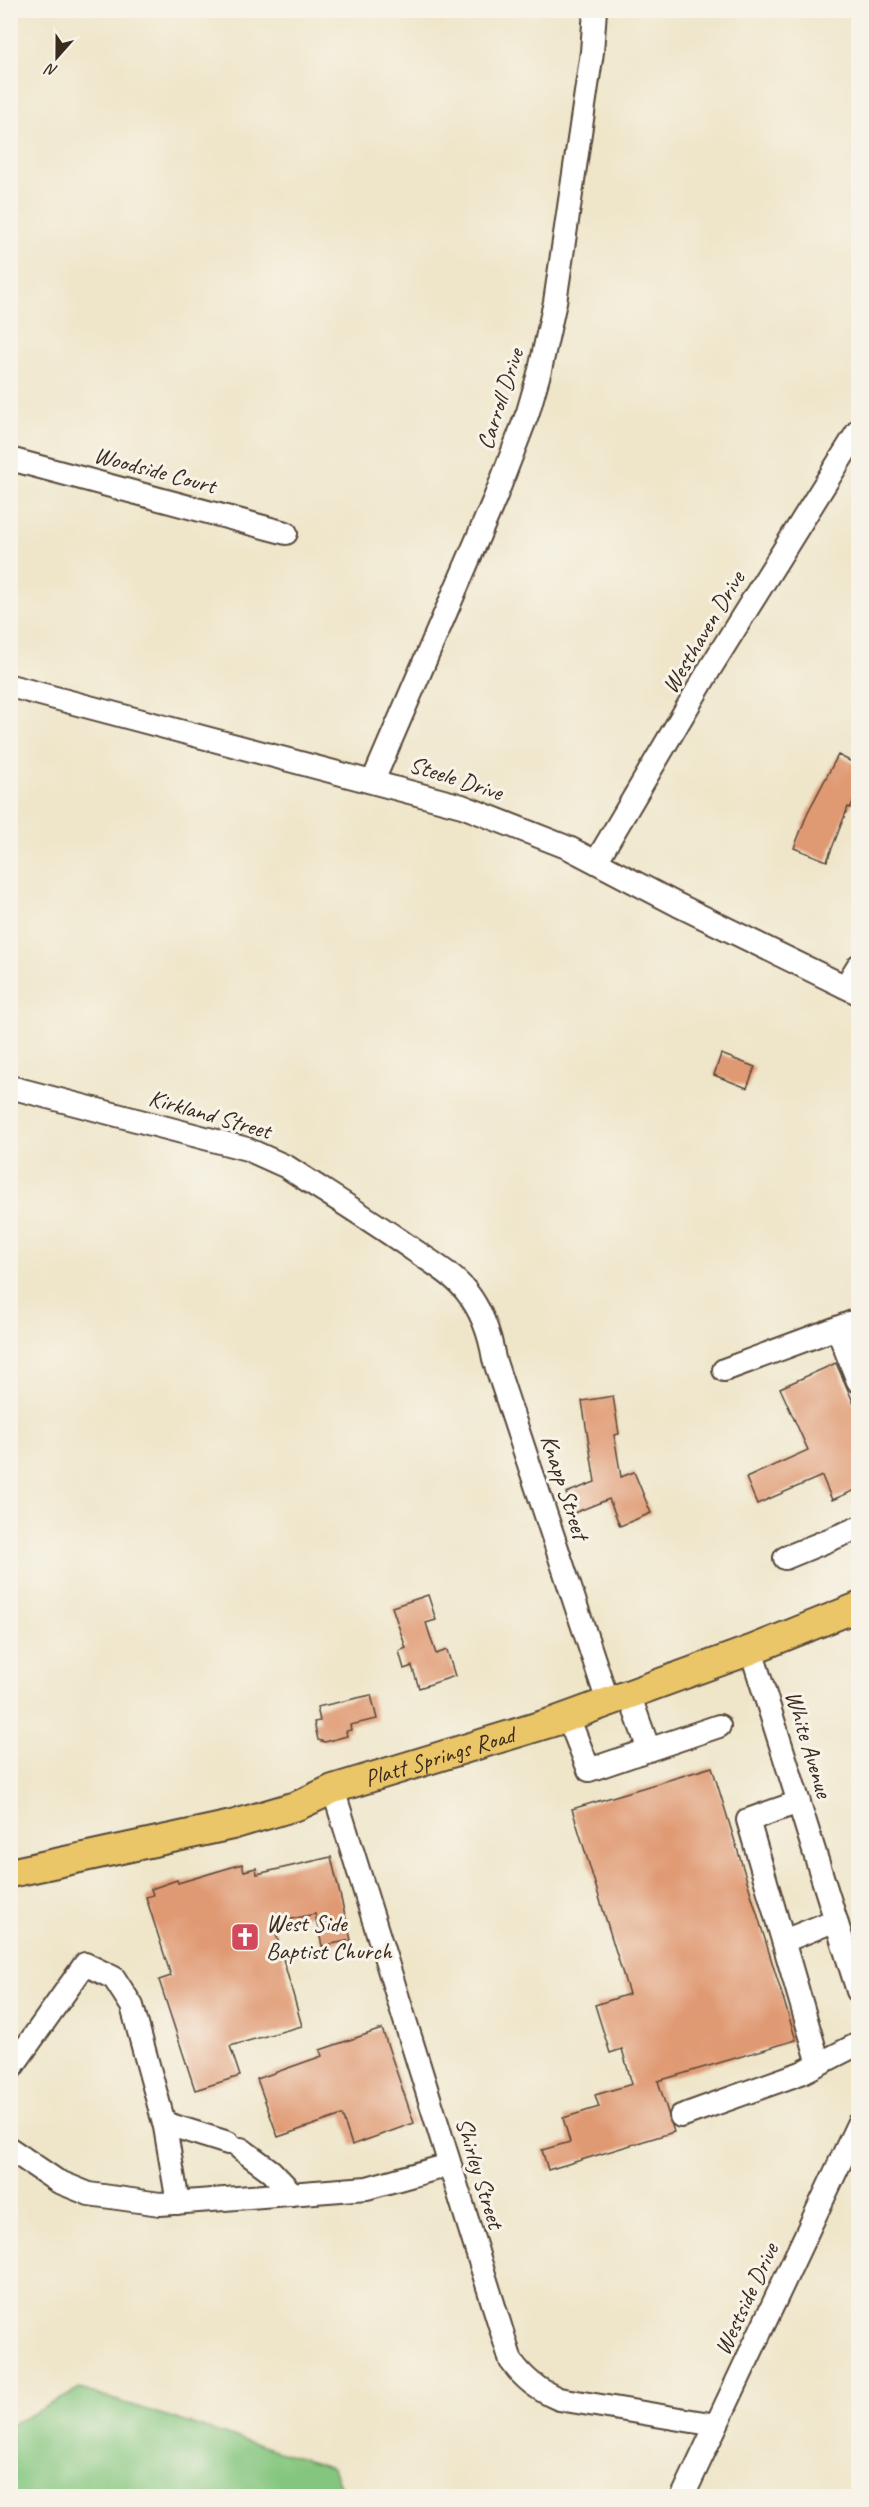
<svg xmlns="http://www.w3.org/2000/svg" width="869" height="2507" viewBox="0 0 869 2507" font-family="Caveat,sans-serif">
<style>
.green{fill:#84c67f;stroke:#60784e;stroke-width:1.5}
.building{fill:#e09a73}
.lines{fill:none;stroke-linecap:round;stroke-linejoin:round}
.minor-casing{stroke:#564638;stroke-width:26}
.major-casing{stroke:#564638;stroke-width:32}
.minor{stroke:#fff;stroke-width:22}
.major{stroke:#eac669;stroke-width:28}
.labels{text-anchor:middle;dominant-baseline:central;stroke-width:6;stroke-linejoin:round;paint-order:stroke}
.street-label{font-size:24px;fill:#3b2a1e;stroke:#f7f3e8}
.poi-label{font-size:24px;fill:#3b2a1e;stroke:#f7f3e8;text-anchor:start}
</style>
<rect width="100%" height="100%" fill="#f7f3e8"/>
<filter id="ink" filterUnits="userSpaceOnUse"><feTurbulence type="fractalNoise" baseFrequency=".0167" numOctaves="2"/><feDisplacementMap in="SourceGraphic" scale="12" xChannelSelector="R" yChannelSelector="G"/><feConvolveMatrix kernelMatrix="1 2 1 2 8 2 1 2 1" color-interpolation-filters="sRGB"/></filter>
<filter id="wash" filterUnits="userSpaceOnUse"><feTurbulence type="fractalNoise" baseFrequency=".008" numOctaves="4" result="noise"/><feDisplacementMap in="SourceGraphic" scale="24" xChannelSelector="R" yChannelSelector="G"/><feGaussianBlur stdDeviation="1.35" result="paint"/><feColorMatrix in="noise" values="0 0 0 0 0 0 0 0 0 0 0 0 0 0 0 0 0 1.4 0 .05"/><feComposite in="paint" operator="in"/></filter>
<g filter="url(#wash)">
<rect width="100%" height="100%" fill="#efe6ca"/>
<!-- green -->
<path class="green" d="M80,2389L333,2468L343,2493L342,2496H11V2425Z"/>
<g id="blocks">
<!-- building -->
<path class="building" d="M838,755L858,765V792L850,808L848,807L827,861L794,848L808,812Z
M721,1054L755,1067L747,1088L714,1075Z
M836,1363L858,1413V1489L832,1500L822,1476L757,1504L746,1478L808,1450L780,1388Z
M613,1396L619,1434L614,1435L621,1477L634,1472L651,1513L620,1526L609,1499L574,1513L566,1493L595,1482L582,1401Z
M428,1595L436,1620L426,1623L436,1654L447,1650L455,1676L419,1688L412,1666L404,1669L399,1651L406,1648L392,1607Z
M371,1695L377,1719L350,1725L351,1730L346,1731L347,1736L325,1742L318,1740L314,1722L320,1721L317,1707Z
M712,1767L796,2040L658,2081L674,2132L548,2170L542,2150L570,2142L563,2118L599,2107L595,2095L632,2084L622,2049L610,2053L595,2005L629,1994L572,1809Z
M331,1857L351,1940L322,1946L315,1914L273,1923L302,2026L230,2046L240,2076L195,2090L159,1980L171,1976L146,1897L153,1895L151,1889L177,1880L178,1883L242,1864L244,1871L256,1868L257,1874Z
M382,2029L414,2123L352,2145L342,2115L278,2137L257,2079L322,2056L320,2050Z"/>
</g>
</g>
<g filter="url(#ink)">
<use href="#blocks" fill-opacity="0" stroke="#564638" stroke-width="1.5"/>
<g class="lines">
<!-- minor casing -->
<g class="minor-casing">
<path id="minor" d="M10,459L286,533
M10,686L462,806L569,848L678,905L858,993
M373,781L495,498L528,412L540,370L555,302L592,52L595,10
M596,862L711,667L858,431
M845,987L858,966
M10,1087L247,1149L287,1167C330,1195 374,1222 415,1251C433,1263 453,1275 466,1291C482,1311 490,1334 494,1359L608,1702
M837,1328L858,1320
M724,1370L837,1328L858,1381
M785,1558L858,1528
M751,1650L858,1991
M629,1694L649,1750
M568,1717L589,1770L719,1726
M333,1789L511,2361C524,2379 538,2390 559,2399L716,2425
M799,1802L748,1820L819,2064
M784,1941L836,1920
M10,2070L85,1964L114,1978L132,2006L165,2127L178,2203
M681,2116L801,2073L858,2044
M164,2123L228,2143
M10,2149L57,2181L89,2194L160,2204L367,2188L449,2165
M241,2149L271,2171L293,2194
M683,2496L858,2124"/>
</g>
<!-- major casing -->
<g class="major-casing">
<g id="major">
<path id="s1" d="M10,1873L232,1825L299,1805L333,1789L556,1721L751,1650L858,1607"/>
</g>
</g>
<!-- minor -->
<use href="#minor" class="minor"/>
<!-- major -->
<use href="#major" class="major"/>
</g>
</g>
<!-- icons -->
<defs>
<g id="church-square" transform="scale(1.5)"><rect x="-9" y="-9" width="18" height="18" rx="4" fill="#d1495b" stroke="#f7f3e8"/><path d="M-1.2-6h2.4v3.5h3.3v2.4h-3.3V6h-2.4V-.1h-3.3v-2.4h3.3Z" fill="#fff"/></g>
</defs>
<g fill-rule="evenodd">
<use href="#church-square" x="245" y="1937"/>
</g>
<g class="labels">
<!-- street labels -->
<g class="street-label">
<text transform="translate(500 399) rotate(-72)">Carroll Drive</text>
<text transform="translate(155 470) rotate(15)">Woodside Court</text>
<text transform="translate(703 632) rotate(-59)">Westhaven Drive</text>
<text transform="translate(456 778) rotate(18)">Steele Drive</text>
<text transform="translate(210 1114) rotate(16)">Kirkland Street</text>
<text transform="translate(565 1487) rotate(72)">Knapp Street</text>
<text transform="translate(809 1744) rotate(73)">White Avenue</text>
<text stroke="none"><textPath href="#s1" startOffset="446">Platt Springs Road</textPath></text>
<text transform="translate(480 2173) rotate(73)">Shirley Street</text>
<text transform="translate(746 2299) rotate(-65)">Westside Drive</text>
</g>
<!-- poi labels -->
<g class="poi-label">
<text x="266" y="1923">West Side<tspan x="266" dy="28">Baptist Church</tspan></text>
</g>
</g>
<!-- margin -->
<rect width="869" height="2507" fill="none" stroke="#f7f3e8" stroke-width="36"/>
<!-- north arrow -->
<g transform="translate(57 57) rotate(201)" stroke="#f7f3e8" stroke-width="4.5" paint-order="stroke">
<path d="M0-4.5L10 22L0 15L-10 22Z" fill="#3b2a1e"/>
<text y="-9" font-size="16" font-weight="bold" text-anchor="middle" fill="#3b2a1e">N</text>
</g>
</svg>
